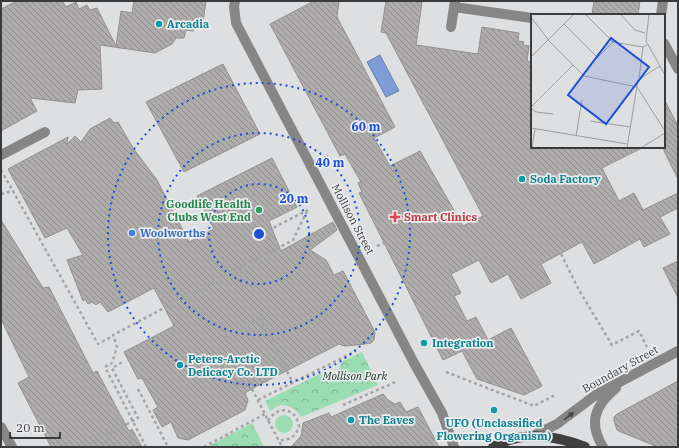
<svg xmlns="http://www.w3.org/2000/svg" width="679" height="448" viewBox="0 0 679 448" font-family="'IBM Plex Serif',serif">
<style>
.park{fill:url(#park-crowns)}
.garden{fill:#9addb2}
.water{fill:#7d9cd8;stroke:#697fa9}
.building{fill:url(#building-back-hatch);stroke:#93908f}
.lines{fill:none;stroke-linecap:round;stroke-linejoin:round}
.path{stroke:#a3a4a5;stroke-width:2.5;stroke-dasharray:3 3;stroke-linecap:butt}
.minor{stroke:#878686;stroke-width:10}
.major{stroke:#413f3e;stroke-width:10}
.oneway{fill:#424243}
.ring{fill:none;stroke:#1d4ed8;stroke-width:2;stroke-dasharray:2 4}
.culture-dot{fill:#0f9aa8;stroke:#ebecee;stroke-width:1.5}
.leisure-dot{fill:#2e9e5b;stroke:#ebecee;stroke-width:1.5}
.health-dot{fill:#e0444e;stroke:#ebecee;stroke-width:1.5}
.shop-dot{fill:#3f7fe0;stroke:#ebecee;stroke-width:1.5}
.labels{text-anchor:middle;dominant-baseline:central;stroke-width:3.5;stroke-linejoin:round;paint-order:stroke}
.culture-label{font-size:11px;font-weight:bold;fill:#0d838f;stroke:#ebecee;text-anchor:start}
.leisure-label{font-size:11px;font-weight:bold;fill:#27864d;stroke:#ebecee;text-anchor:end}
.health-label{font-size:11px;font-weight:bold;fill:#be3a42;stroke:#ebecee;text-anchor:start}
.street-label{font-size:11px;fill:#3a3b3c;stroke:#ebecee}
.shop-label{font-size:11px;font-weight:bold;fill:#366cbe;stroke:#ebecee;text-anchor:start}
.park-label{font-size:11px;font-style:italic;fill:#11301e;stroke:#ebecee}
.inset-road{fill:none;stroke:#9c9d9f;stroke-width:1}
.view{fill:#1d4ed8;fill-opacity:0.15;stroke:#1d4ed8;stroke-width:2}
.inset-edge{fill:none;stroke:#3a3b3c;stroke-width:2}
.centre{fill:#1d4ed8;stroke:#ebecee;stroke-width:2}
.ring-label{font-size:12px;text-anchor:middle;font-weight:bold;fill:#1d4ed8;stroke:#ebecee;stroke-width:3.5;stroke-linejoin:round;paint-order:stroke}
</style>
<defs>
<pattern id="park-crowns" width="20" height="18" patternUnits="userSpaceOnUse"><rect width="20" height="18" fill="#9addb2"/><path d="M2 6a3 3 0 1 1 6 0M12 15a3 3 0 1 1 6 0" fill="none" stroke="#7fb492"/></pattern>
<pattern id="building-back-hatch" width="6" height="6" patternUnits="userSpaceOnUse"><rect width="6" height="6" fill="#afacac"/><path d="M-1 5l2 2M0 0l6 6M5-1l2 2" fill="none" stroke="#8f8d8d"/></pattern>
</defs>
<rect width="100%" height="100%" fill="#dedfe1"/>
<!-- park -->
<path class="park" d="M362,352L378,385L301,417C294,405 281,401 270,411L265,401L320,374C333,380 339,375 341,362Z
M252,423L264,447H207Z"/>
<!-- garden -->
<path class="garden" d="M275 424a9 9 0 1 1 18 0a9 9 0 1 1-18 0Z"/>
<!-- water -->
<path class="water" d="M380,55L399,91L386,97L367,62Z"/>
<!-- building -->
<path class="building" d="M17,1H62L66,7L76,2L79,9L87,5L90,10L97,8L116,46L121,11L132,13L134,1H206L203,22L194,27L193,31L186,30L184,38H176L172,44L155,53L100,45L102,89L78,90L75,103L30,98L37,111L1,131V9Z
M314,1H339L337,17L395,127L374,138L390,166L420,151L463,226L483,216L386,33L381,32L386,1H413L422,2L416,45L478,54L482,27L519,33L518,41L524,42L523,45L529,46L527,61L532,62V147H644L602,168L619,201L634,193L643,210L678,193V208L660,217L670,234L644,247L640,239L594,264L582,242L541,264L551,283L521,299L508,274L491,283L479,260L451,274L461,293L454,296L467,321L476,317L488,340L511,328L542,386L524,395L477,379L462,351L443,360L359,193L362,192L358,183L361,182L345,154L340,156L270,24Z
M594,1H640L638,15H592Z
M223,64L260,134L184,172L146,102Z
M664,99L678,126V179L664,151Z
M110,118L114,123L118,122L133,148L157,180L189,242L214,229L197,196L272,158L297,207L269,221L281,251L333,222L337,230L310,250L326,260L334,275L343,271L375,332L374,340L371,343L365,344L345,346L339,344L257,386L245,393L248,400L245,410L188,440L178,438L171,422L162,427L153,410L158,407L142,378L138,379L124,352L174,326L154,288L108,312L100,302L96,305L92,302L88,304L85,299L83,301L67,260L83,255L67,228L45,238L8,169L68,137L67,144L75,136L81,142L90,129Z
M1,220L43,288L49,287L93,373L97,371L129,431L132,429L142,447H51L18,383L29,377L1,319Z
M678,261V298L663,268Z
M678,381V447H658L621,432L617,430L614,421V417L617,414Z
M383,394L388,400L395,404L400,402L406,412L418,407L439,447H291L301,436L303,423L329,413L331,417Z"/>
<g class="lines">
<!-- path -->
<path class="path" d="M1,170L13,191
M1,194L13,191L98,344L113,336
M263,233L308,210
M377,246L384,243
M561,254L579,290L612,345L639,331L647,347
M260,318L293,383
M225,337L269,314
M446,372L534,406L555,395
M138,389L168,447
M252,389L282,447
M258,400L356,351
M343,405L398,381
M268,421C278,404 297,408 299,427C295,437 289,441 278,440
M84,447L138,418L112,368L124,361
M146,447L105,367L112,363L117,347L113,335L293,240L308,209
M204,447L265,414"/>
<!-- minor -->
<path class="minor" d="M235,1L234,7L236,23L414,363L442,413L454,447
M454,7L532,18
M661,15L663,1
M451,27L455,1
M664,43L678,69
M1,155L45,132
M1,427L12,447
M535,435L557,424L597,394L678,351
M603,447C588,423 595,405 616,388"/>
<!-- major -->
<path class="major" d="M493,447C523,430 555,435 585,447"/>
</g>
<!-- one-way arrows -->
<defs><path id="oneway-solid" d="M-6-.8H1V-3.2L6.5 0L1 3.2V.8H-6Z"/></defs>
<use class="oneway" href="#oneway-solid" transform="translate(569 416) rotate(-37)"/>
<!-- distance rings -->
<g class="ring">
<circle cx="259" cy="234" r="50"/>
<circle cx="259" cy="234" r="101"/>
<circle cx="259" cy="234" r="151"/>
</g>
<!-- markers -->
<g class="culture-dot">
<circle cx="159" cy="24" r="4"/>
<circle cx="522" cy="179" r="4"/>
<circle cx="424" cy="343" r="4"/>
<circle cx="180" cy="365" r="4"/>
<circle cx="494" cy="410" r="4"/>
<circle cx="351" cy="420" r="4"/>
</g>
<circle class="leisure-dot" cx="259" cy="210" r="4"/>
<path class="health-dot" d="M393 211h4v4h4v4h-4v4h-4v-4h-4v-4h4z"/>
<circle class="shop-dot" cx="132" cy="233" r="4"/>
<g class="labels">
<!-- culture labels -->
<g class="culture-label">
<text x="167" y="24">Arcadia</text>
<text x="530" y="179">Soda Factory</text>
<text x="432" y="343">Integration</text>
<text x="188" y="359">Peters-Arctic<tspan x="188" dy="13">Delicacy Co. LTD</tspan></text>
<text x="359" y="420">The Eaves</text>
<text x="494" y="423" text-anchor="middle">UFO (Unclassified<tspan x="494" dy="13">Flowering Organism)</tspan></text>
</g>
<!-- leisure labels -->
<g class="leisure-label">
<text x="251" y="204">Goodlife Health<tspan x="251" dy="13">Clubs West End</tspan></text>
</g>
<!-- health labels -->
<g class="health-label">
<text x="404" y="217">Smart Clinics</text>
</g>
<!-- street labels -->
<g class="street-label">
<text transform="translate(353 219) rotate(62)">Mollison Street</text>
<text transform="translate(620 369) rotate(-29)">Boundary Street</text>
</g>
<!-- shop labels -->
<g class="shop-label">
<text x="140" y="233">Woolworths</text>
</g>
<!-- park labels -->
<g class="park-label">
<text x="355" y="376">Mollison Park</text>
</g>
</g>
<!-- overview -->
<g transform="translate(531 14)">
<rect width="134" height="134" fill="#dedfe1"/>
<path class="inset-road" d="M54,0L82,28L112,33M89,0L104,16L114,19M118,0L115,27L134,61M0,3L19,28L53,62L106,73L134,117M33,10L68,45M0,43L43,0M67,43L82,28M108,64L112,33L116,31M0,93L42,51M0,94L5,98L22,100M59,107L99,113M0,114L96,130M45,122L51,86M1,134L4,115M96,134L107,66L129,52M110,134L134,119"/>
<path class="view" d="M80,24L118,53L75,110L37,81Z"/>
<rect width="134" height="134" class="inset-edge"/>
</g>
<circle cx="259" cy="234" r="6" class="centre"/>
<g class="ring-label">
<text x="366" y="131">60 m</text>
<text x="330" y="167">40 m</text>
<text x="294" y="203">20 m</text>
</g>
<!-- border -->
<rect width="679" height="448" fill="none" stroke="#3a3b3c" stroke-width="4"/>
<!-- scale -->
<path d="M10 432v6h50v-6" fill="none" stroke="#3a3b3c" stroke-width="2"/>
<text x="16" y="432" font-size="12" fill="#3a3b3c" stroke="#ebecee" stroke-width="3" paint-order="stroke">20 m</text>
</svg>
